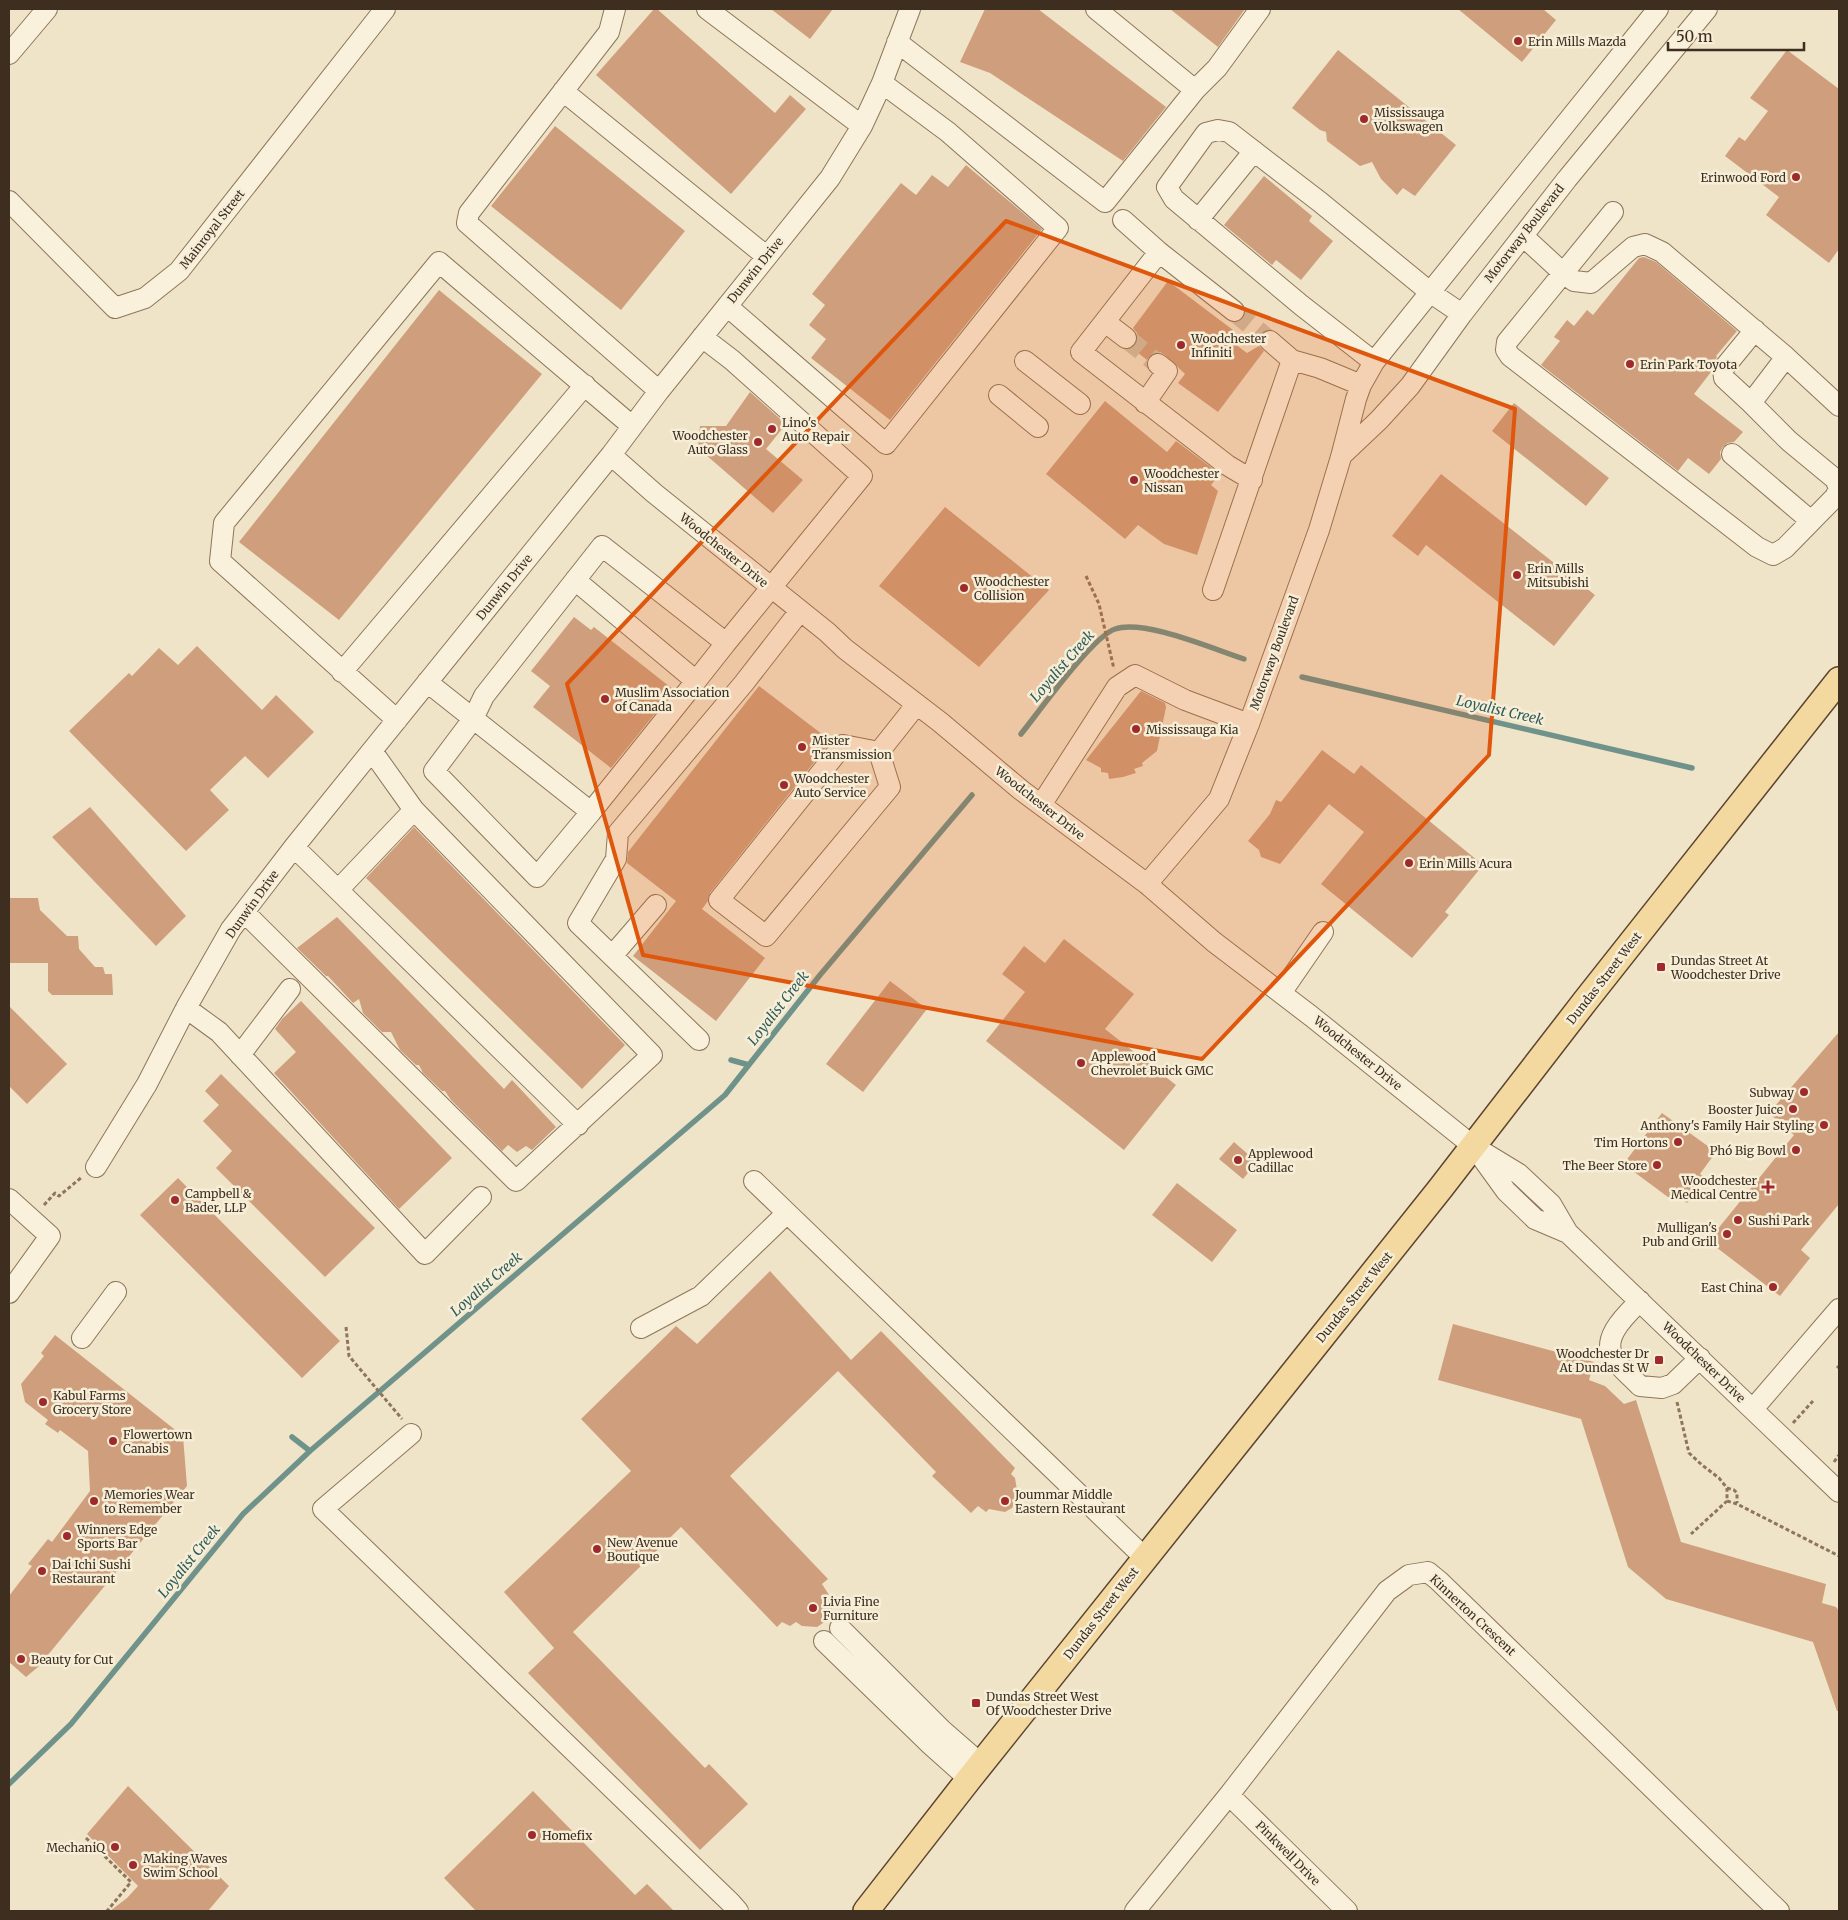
<svg xmlns="http://www.w3.org/2000/svg" width="1848" height="1920" viewBox="0 0 1848 1920" font-family="Merriweather,serif">
<style>
.lines{fill:none;stroke-linecap:round;stroke-linejoin:round}
.stream{stroke:#6f938a;stroke-width:5.5}
.building{fill:#cf9f7d}
.minor-tunnel{stroke:#ccc0a6;stroke-width:20;stroke-dasharray:20 10;stroke-linecap:butt}
.minor-casing{stroke:#8d765c;stroke-width:22}
.major-casing{stroke:#5b4430;stroke-width:28}
.path{stroke:#8d765c;stroke-width:3;stroke-dasharray:4 2.5;stroke-linecap:butt}
.minor{stroke:#faf1dc;stroke-width:20}
.major{stroke:#f3d9a0;stroke-width:25}
.marked{fill:#df570d;fill-opacity:0.2;stroke:#df570d;stroke-width:4;stroke-linejoin:round}
.poi-dot{fill:#9e2a2b;stroke:#f7eed8;stroke-width:2}
.labels{text-anchor:middle;dominant-baseline:central;stroke-width:5;stroke-linejoin:round;paint-order:stroke}
.poi-label{font-size:12px;fill:#3d2e20;stroke:#f7eed8;text-anchor:start}
.street-label{font-size:12px;fill:#3d2e20;stroke:#f7eed8}
.water-label{font-size:14px;font-style:italic;fill:#2f5d5a;stroke:#f7eed8}
</style>
<rect width="100%" height="100%" fill="#f0e4c8"/>
<g class="lines">
<!-- stream -->
<path class="stream" d="M1302,677L1692,768
M1021,734C1038,713 1093,636 1115,629C1144,619 1213,649 1244,659
M731,1060L749,1065
M292,1437L310,1451
M9,1784L71,1724L243,1514L310,1451L725,1095L820,975L972,795"/>
</g>
<!-- building -->
<path class="building" d="M654,9H657L775,113L790,95L806,109L731,194L596,75Z
M771,9H833L810,39Z
M985,9H1038L1166,107L1123,161L990,73L960,62Z
M1170,9H1245L1218,47Z
M1458,9H1543L1556,20L1522,62Z
M1338,50L1456,145L1415,196L1403,188L1397,195L1381,179L1372,162L1360,166L1327,141L1326,132L1320,130L1292,108Z
M1787,50L1839,89V249L1829,263L1766,215L1779,197L1725,156L1739,137L1745,141L1768,111L1750,98Z
M555,126L685,231L621,310L491,206Z
M966,165L1042,229L890,420L811,358L826,339L809,325L825,305L812,294L901,183L916,195L932,175L948,187Z
M1264,176L1312,216L1309,221L1333,241L1301,280L1276,260L1272,265L1224,225Z
M1644,257L1656,262L1737,331L1716,356L1717,357L1712,365L1711,372L1694,394L1743,432L1734,442L1728,443L1723,447L1720,452L1721,459L1709,474L1688,458L1678,471L1541,365L1560,341L1554,337L1567,320L1574,326L1587,310L1593,315L1639,258Z
M1168,281L1233,330L1227,338L1247,353L1259,346L1264,351L1218,412L1178,383L1185,374L1165,355L1160,352L1154,353L1147,360L1132,348L1136,345L1138,339L1137,333L1133,328Z
M439,290L542,374L339,620L239,542Z
M750,392L786,424L766,449L803,480L773,513L698,448L700,426H726Z
M1105,401L1167,452L1176,441L1220,474L1211,485L1218,491L1197,555L1164,544L1138,525L1125,539L1046,474Z
M1514,403L1609,478L1586,506L1492,431Z
M1441,474L1595,595L1554,646L1426,545L1418,556L1392,536Z
M945,507L1049,590L979,667L879,586Z
M574,617L591,630L594,627L674,690L611,768L533,707L550,686L531,671Z
M197,646L262,710L276,695L314,732L268,778L245,756L210,790L229,810L186,851L69,731L129,673L132,676L159,648L178,665Z
M759,686L831,741L710,893L708,901L702,909L765,958L716,1021L633,956L676,901L627,863L628,852Z
M1141,691L1165,703L1166,707L1157,751L1142,763L1143,766L1134,769L1136,773L1123,777L1109,779L1108,773L1101,772V768L1086,760Z
M1322,750L1354,774L1361,765L1483,865L1445,912L1449,915L1412,958L1321,884L1364,832L1329,804L1280,864L1261,857L1259,850L1248,841L1270,814L1276,800L1281,802Z
M90,807L186,916L156,946L52,837Z
M414,827L625,1045L582,1089L366,878Z
M9,898H38L40,910L67,936H78L79,949L95,967H103L105,974H112L113,995H52L48,991V963H9Z
M337,917L504,1089L512,1080L556,1127L532,1150L526,1146L517,1152L508,1145L502,1151L451,1100L445,1091H442L423,1073L419,1065H416L400,1050L391,1032H382L363,1013L359,999L353,1003L328,976H326L297,948Z
M1064,939L1134,994L1105,1029L1176,1085L1124,1150L986,1041L1025,992L1002,974L1024,946L1045,963Z
M890,981L927,1009L863,1092L826,1064Z
M301,1001L452,1158L399,1209L274,1073L296,1052L275,1029L282,1019Z
M9,1006L67,1064L27,1104L9,1086Z
M1839,1032V1204L1801,1250L1810,1258L1780,1296L1708,1241L1794,1135L1769,1113Z
M221,1074L375,1228L325,1277L216,1168L232,1151L203,1121L219,1105L205,1091Z
M1662,1113L1716,1152L1700,1174L1705,1178L1687,1203L1676,1195L1672,1200L1626,1166L1627,1164L1625,1162Z
M1234,1142L1257,1162L1243,1179L1219,1159Z
M178,1178L340,1341L302,1378L140,1215Z
M1177,1183L1237,1230L1212,1262L1152,1215Z
M770,1271L851,1360L881,1331L1015,1468L1011,1474L1015,1478L1018,1496L1012,1508L1005,1512L989,1509L986,1512L978,1506L971,1513L932,1476L936,1472L838,1371L730,1476L828,1579L822,1584L831,1598L833,1605L829,1619L817,1627L802,1626L796,1622L790,1626L782,1622L777,1627L681,1527L573,1632L705,1768L709,1764L748,1804L700,1850L528,1673L554,1648L504,1592L631,1471L581,1419L676,1326L697,1344Z
M1453,1324L1594,1362L1589,1380L1605,1386L1624,1404L1636,1400L1681,1542L1826,1584L1822,1603L1836,1607L1839,1611V1711H1837L1813,1642L1666,1599L1628,1567L1581,1419L1438,1380Z
M55,1335L183,1436L187,1486L38,1667L26,1677L9,1662V1596L32,1566L28,1564L48,1539L52,1542L90,1491L88,1451L60,1430L58,1433L45,1424L48,1420L25,1402L21,1384L44,1356L41,1353Z
M128,1786L229,1886L208,1911H110L127,1898L138,1886L87,1834Z
M533,1791L635,1895L647,1884L674,1911H476L444,1878Z"/>
<g class="lines">
<!-- minor-tunnel -->
<path class="minor-tunnel" d="M1234,311L1270,341
M1126,338L1158,364"/>
<!-- minor casing -->
<g class="minor-casing">
<path id="minor" d="M615,9L609,32L469,213L467,223L659,391
M707,9L862,126
M897,42L1105,202L1195,90L1096,9
M9,54L47,9
M1195,90L1217,68L1260,9
M563,91L766,256
M9,201L115,308L145,298L179,271L385,9
M1613,212L1507,342L1506,350L1510,356L1757,547L1773,555L1785,548L1835,497L1839,488L1835,479L1789,441L1751,403L1786,357
M1123,220L1159,252L1234,311
M1198,220L1254,151
M1523,236L1562,272L1574,281L1591,283L1633,247L1645,244L1662,252L1786,357L1839,406
M1159,252L1081,352L1227,465L1252,480
M727,306L886,444L1058,228L948,132L882,83
M1105,322L1126,338
M702,337L732,360L862,476L726,643
M1292,360L1320,368L1361,385
M1025,361L1080,404
M1374,362L1301,305L1174,199L1167,187L1206,133L1218,130L1229,132L1320,202L1431,293L1462,314
M999,395L1038,427
M1145,403L1167,371L1158,364
M1751,403L1724,378L1723,369L1755,330
M1732,454L1811,521
M611,455L654,493L827,632L845,649L940,722L1021,790L1147,884L1214,942L1311,1016L1473,1146L1519,1174L1551,1204L1568,1233L1839,1492
M1342,455L1379,420L1410,386L1462,314L1567,179L1707,9
M1213,590L1292,360L1270,341
M342,672L585,385
M427,682L591,812L537,877L434,771L473,719L484,696L602,546L726,643L696,681L575,580
M397,720L220,561L224,523L439,262L632,426
M879,752L843,745L719,900L766,936L890,787L879,752L917,704
M1041,805L1117,687L1135,675L1185,700L1249,724
M591,812L696,681
M294,847L578,1125
M1147,884L1219,799L1249,724L1319,530L1341,457L1356,399L1361,385L1374,362L1658,9
M338,890L414,810
M244,912L516,1181L652,1055L414,810L372,751
M612,956L656,905
M1281,993L1323,932
M186,1008L219,1032L425,1254L481,1197
M699,1040L578,923L616,859L618,833L744,683L800,611
M240,1055L290,989
M1480,1155L1506,1191L1535,1219L1568,1233
M96,1167L147,1084L186,1008L231,929L294,847L611,455L659,391L830,178L862,126L882,83L910,9
M754,1181L1145,1558
M9,1199L50,1236L9,1293
M1640,1301C1626,1315 1599,1339 1615,1360C1622,1370 1632,1377 1640,1386L1662,1388L1673,1384L1700,1358
M641,1328L701,1296L787,1213
M82,1338L116,1292
M1753,1409L1839,1309
M411,1434L323,1509L731,1903L738,1911
M840,1628L942,1730L981,1764
M824,1641L931,1745L969,1779
M1229,1795L1347,1911
M1135,1911L1229,1795L1387,1591L1409,1575L1428,1572L1439,1581L1779,1911"/>
</g>
<!-- major casing -->
<g class="major-casing">
<path id="major" d="M866,1911L969,1779L1440,1189L1586,1000L1839,680"/>
</g>
<!-- path -->
<path class="path" d="M1086,576L1099,604L1114,669
M44,1205L55,1193L59,1196L82,1177
M346,1327L349,1356L402,1419
M1837,1368L1839,1366
M1677,1402L1689,1453L1702,1465L1719,1478L1727,1488V1501L1691,1534
M1793,1423L1813,1401
M1834,1462L1839,1455
M1727,1488L1734,1490L1737,1493V1503
M1727,1501L1737,1504L1839,1556
M86,1838L131,1882L107,1911"/>
<!-- minor -->
<use href="#minor" class="minor"/>
<!-- major -->
<use href="#major" class="major"/>
</g>
<!-- marked area -->
<path class="marked" d="M1006,221L1515,409L1489,755L1202,1059L643,955L567,684Z"/>
<!-- markers -->
<g class="poi-dot">
<circle cx="1518" cy="41" r="5"/>
<circle cx="1364" cy="119" r="5"/>
<circle cx="1796" cy="177" r="5"/>
<circle cx="1181" cy="345" r="5"/>
<circle cx="1630" cy="364" r="5"/>
<circle cx="772" cy="429" r="5"/>
<circle cx="758" cy="442" r="5"/>
<circle cx="1134" cy="480" r="5"/>
<circle cx="1517" cy="575" r="5"/>
<circle cx="964" cy="588" r="5"/>
<circle cx="605" cy="699" r="5"/>
<circle cx="1136" cy="729" r="5"/>
<circle cx="802" cy="747" r="5"/>
<circle cx="784" cy="785" r="5"/>
<circle cx="1409" cy="863" r="5"/>
<rect x="1656" y="962" width="10" height="10" rx="2.5"/>
<circle cx="1081" cy="1063" r="5"/>
<circle cx="1804" cy="1092" r="5"/>
<circle cx="1793" cy="1109" r="5"/>
<circle cx="1824" cy="1125" r="5"/>
<circle cx="1678" cy="1142" r="5"/>
<circle cx="1796" cy="1150" r="5"/>
<circle cx="1238" cy="1160" r="5"/>
<circle cx="1657" cy="1165" r="5"/>
<path d="M1765.5 1179.5h5v5h5v5h-5v5h-5v-5h-5v-5h5z"/>
<circle cx="175" cy="1200" r="5"/>
<circle cx="1738" cy="1220" r="5"/>
<circle cx="1727" cy="1234" r="5"/>
<circle cx="1773" cy="1287" r="5"/>
<rect x="1654" y="1355" width="10" height="10" rx="2.5"/>
<circle cx="43" cy="1402" r="5"/>
<circle cx="113" cy="1441" r="5"/>
<circle cx="94" cy="1501" r="5"/>
<circle cx="1005" cy="1501" r="5"/>
<circle cx="67" cy="1536" r="5"/>
<circle cx="597" cy="1549" r="5"/>
<circle cx="42" cy="1571" r="5"/>
<circle cx="813" cy="1608" r="5"/>
<circle cx="21" cy="1659" r="5"/>
<rect x="971" y="1698" width="10" height="10" rx="2.5"/>
<circle cx="532" cy="1835" r="5"/>
<circle cx="115" cy="1847" r="5"/>
<circle cx="133" cy="1865" r="5"/>
</g>
<g class="labels">
<!-- poi labels -->
<g class="poi-label">
<text x="1528" y="41">Erin Mills Mazda</text>
<text x="1374" y="112">Mississauga<tspan x="1374" dy="14">Volkswagen</tspan></text>
<text x="1786" y="177" text-anchor="end">Erinwood Ford</text>
<text x="1191" y="338">Woodchester<tspan x="1191" dy="14">Infiniti</tspan></text>
<text x="1640" y="364">Erin Park Toyota</text>
<text x="782" y="422">Lino's<tspan x="782" dy="14">Auto Repair</tspan></text>
<text x="748" y="435" text-anchor="end">Woodchester<tspan x="748" dy="14">Auto Glass</tspan></text>
<text x="1144" y="473">Woodchester<tspan x="1144" dy="14">Nissan</tspan></text>
<text x="1527" y="568">Erin Mills<tspan x="1527" dy="14">Mitsubishi</tspan></text>
<text x="974" y="581">Woodchester<tspan x="974" dy="14">Collision</tspan></text>
<text x="615" y="692">Muslim Association<tspan x="615" dy="14">of Canada</tspan></text>
<text x="1146" y="729">Mississauga Kia</text>
<text x="812" y="740">Mister<tspan x="812" dy="14">Transmission</tspan></text>
<text x="794" y="778">Woodchester<tspan x="794" dy="14">Auto Service</tspan></text>
<text x="1419" y="863">Erin Mills Acura</text>
<text x="1671" y="960">Dundas Street At<tspan x="1671" dy="14">Woodchester Drive</tspan></text>
<text x="1091" y="1056">Applewood<tspan x="1091" dy="14">Chevrolet Buick GMC</tspan></text>
<text x="1794" y="1092" text-anchor="end">Subway</text>
<text x="1783" y="1109" text-anchor="end">Booster Juice</text>
<text x="1814" y="1125" text-anchor="end">Anthony's Family Hair Styling</text>
<text x="1668" y="1142" text-anchor="end">Tim Hortons</text>
<text x="1786" y="1150" text-anchor="end">Phó Big Bowl</text>
<text x="1248" y="1153">Applewood<tspan x="1248" dy="14">Cadillac</tspan></text>
<text x="1647" y="1165" text-anchor="end">The Beer Store</text>
<text x="1757" y="1180" text-anchor="end">Woodchester<tspan x="1757" dy="14">Medical Centre</tspan></text>
<text x="185" y="1193">Campbell &amp;<tspan x="185" dy="14">Bader, LLP</tspan></text>
<text x="1748" y="1220">Sushi Park</text>
<text x="1717" y="1227" text-anchor="end">Mulligan's<tspan x="1717" dy="14">Pub and Grill</tspan></text>
<text x="1763" y="1287" text-anchor="end">East China</text>
<text x="1649" y="1353" text-anchor="end">Woodchester Dr<tspan x="1649" dy="14">At Dundas St W</tspan></text>
<text x="53" y="1395">Kabul Farms<tspan x="53" dy="14">Grocery Store</tspan></text>
<text x="123" y="1434">Flowertown<tspan x="123" dy="14">Canabis</tspan></text>
<text x="104" y="1494">Memories Wear<tspan x="104" dy="14">to Remember</tspan></text>
<text x="1015" y="1494">Joummar Middle<tspan x="1015" dy="14">Eastern Restaurant</tspan></text>
<text x="77" y="1529">Winners Edge<tspan x="77" dy="14">Sports Bar</tspan></text>
<text x="607" y="1542">New Avenue<tspan x="607" dy="14">Boutique</tspan></text>
<text x="52" y="1564">Dai Ichi Sushi<tspan x="52" dy="14">Restaurant</tspan></text>
<text x="823" y="1601">Livia Fine<tspan x="823" dy="14">Furniture</tspan></text>
<text x="31" y="1659">Beauty for Cut</text>
<text x="986" y="1696">Dundas Street West<tspan x="986" dy="14">Of Woodchester Drive</tspan></text>
<text x="542" y="1835">Homefix</text>
<text x="105" y="1847" text-anchor="end">MechaniQ</text>
<text x="143" y="1858">Making Waves<tspan x="143" dy="14">Swim School</tspan></text>
</g>
<!-- street labels -->
<g class="street-label">
<text transform="translate(212 229) rotate(-52)">Mainroyal Street</text>
<text transform="translate(1524 233) rotate(-52)">Motorway Boulevard</text>
<text transform="translate(755 270) rotate(-51)">Dunwin Drive</text>
<text transform="translate(724 550) rotate(39)">Woodchester Drive</text>
<text transform="translate(504 587) rotate(-51)">Dunwin Drive</text>
<text transform="translate(1274 653) rotate(-70)">Motorway Boulevard</text>
<text transform="translate(1040 803) rotate(38)">Woodchester Drive</text>
<text transform="translate(252 904) rotate(-54)">Dunwin Drive</text>
<text transform="translate(1604 978) rotate(-52)">Dundas Street West</text>
<text transform="translate(1358 1053) rotate(39)">Woodchester Drive</text>
<text transform="translate(1354 1297) rotate(-51)">Dundas Street West</text>
<text transform="translate(1704 1362) rotate(44)">Woodchester Drive</text>
<text transform="translate(1101 1613) rotate(-52)">Dundas Street West</text>
<text transform="translate(1473 1615) rotate(43)">Kinnerton Crescent</text>
<text transform="translate(1288 1853) rotate(45)">Pinkwell Drive</text>
</g>
<!-- water labels -->
<g class="water-label">
<text transform="translate(1062 666) rotate(-49)">Loyalist Creek</text>
<text transform="translate(1500 710) rotate(13)">Loyalist Creek</text>
<text transform="translate(778 1008) rotate(-52)">Loyalist Creek</text>
<text transform="translate(486 1284) rotate(-41)">Loyalist Creek</text>
<text transform="translate(189 1561) rotate(-51)">Loyalist Creek</text>
</g>
</g>
<!-- border -->
<rect width="1848" height="1920" fill="none" stroke="#3d2e20" stroke-width="20"/>
<!-- scale -->
<path d="M1668 42v8h136v-8" fill="none" stroke="#3d2e20" stroke-width="2.5"/>
<text x="1676" y="42" font-size="15" fill="#3d2e20" stroke="#f7eed8" stroke-width="4" paint-order="stroke">50 m</text>
</svg>
